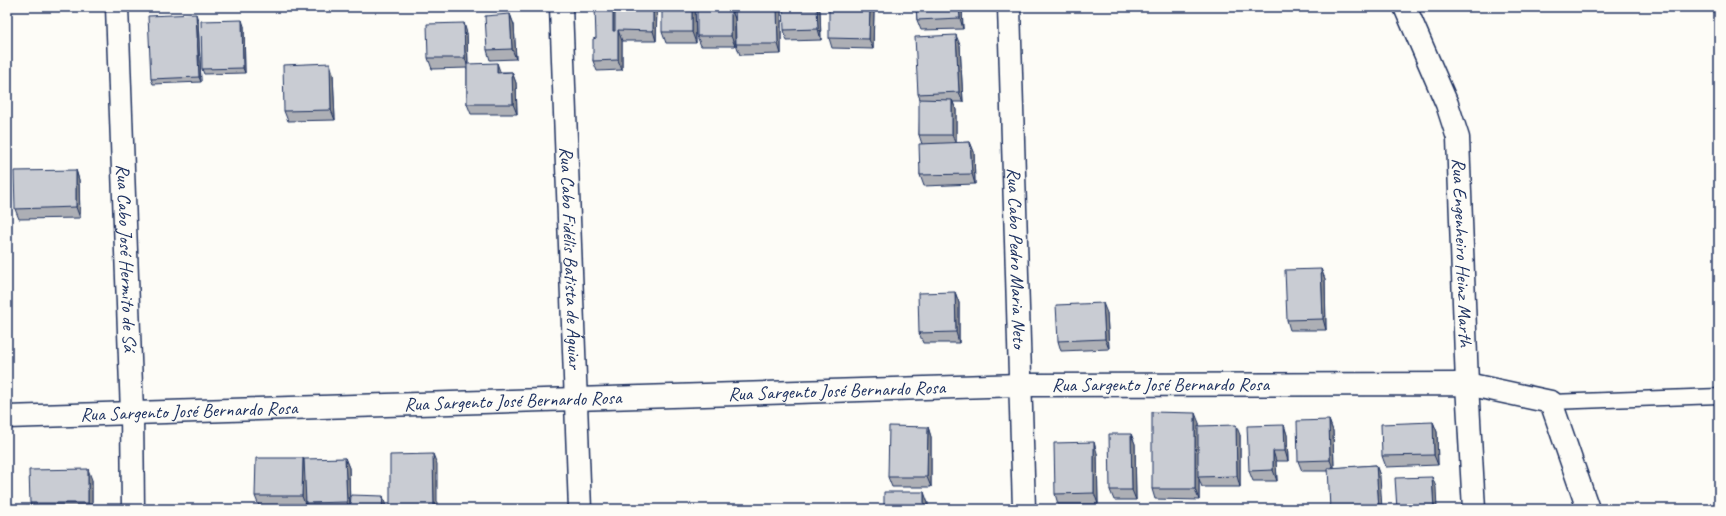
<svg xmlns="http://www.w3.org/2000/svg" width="1726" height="516" viewBox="0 0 1726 516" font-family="Caveat,sans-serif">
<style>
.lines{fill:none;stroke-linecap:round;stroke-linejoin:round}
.service-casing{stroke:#1b2f5e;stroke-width:17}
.minor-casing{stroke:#1b2f5e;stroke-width:25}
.service{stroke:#fdfcf7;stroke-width:14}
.minor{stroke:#fdfcf7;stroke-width:22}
.wall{fill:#adafb5;stroke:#1b2f5e}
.shaded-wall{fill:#8d8f94;stroke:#1b2f5e}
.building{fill:#c9ccd3;stroke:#1b2f5e}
.labels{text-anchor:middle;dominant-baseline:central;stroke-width:3;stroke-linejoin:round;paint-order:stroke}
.street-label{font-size:19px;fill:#1b2f5e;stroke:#fdfcf7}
</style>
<rect width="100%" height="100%" fill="#fdfcf7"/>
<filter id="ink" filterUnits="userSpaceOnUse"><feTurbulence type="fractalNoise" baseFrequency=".025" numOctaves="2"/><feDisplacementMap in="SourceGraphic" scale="8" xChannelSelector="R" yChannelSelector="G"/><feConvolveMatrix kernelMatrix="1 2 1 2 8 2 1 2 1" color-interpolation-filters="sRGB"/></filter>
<g filter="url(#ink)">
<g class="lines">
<!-- service casing -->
<g class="service-casing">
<path id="service" d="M1551,402L1719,396"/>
</g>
<!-- minor casing -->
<g class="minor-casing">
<g id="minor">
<path id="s1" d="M117,7L132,413L133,509"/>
<path id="s2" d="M561,7L580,509"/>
<path id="s3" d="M1009,7L1024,509"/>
<path id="s4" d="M1405,7L1447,104L1458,138L1467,384L1474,509"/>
<path id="s5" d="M7,417L1020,385L1467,384L1551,402L1588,509"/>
</g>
</g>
<!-- service -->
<use href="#service" class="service"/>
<!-- minor -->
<use href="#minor" class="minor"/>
</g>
<!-- wall -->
<path class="wall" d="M657,7L656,41H622V70L597,71L593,61L596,38Z
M695,7L696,43H666L662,32Z
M735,7H779L781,12V54L740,55L736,44Z
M916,7H962L963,29L921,30L917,20Z
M731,8L735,19V46H701L697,36Z
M820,11L821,40L787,41L784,30Z
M874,12L873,49L832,48L829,38Z
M510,14L514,25L516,59L490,60L487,50Z
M198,20L201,82L153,84L151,79Z
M244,26L245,73L204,74L202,69Z
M467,33L468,64L500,72H512L516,83L517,114H471L467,104V68L432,69L428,58Z
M960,45L963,102H953L956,110V143L970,142L974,152L975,184L924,186L920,175L922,144L919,135L920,99L918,94Z
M333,74L335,120L288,121L284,111Z
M76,170L79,180L80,218L19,219L15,209Z
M1321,269L1325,279L1326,330H1290L1287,320Z
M955,292L959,303V343H923L919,333Z
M1107,313L1109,349L1061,351L1058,341Z
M1329,420L1333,431L1334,468L1376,465L1380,476L1328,471H1302L1298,461Z
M1433,422L1437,432L1438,465L1386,467L1382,456Z
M1199,423V426L1240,435V487H1202L1199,479V500L1155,499L1152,489Z
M1284,425L1287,435L1288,461H1276L1277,481H1253L1249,471Z
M928,427L931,437V487H892L888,477Z
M1131,434L1135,444L1136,500H1114L1110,490Z
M1097,453L1098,504H1058L1055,494Z
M345,458L349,468L350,509H308L306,504V507L259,506L255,496L304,463Z
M92,480V509H32L30,503Z"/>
<!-- shaded-wall -->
<path class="shaded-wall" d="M613,7H616L617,41L613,31Z
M653,7H657L656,41L653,31Z
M692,7H695L696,43L692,32Z
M777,7H779L781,12V54L778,44Z
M817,7H819L820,11L821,40L818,29Z
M870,7H872L874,12L873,49L869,39Z
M959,7H962L963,29L960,18Z
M731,8L735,19V46L731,36Z
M196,14L198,20L201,82L199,77Z
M510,14L514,25L516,59L512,49Z
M242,20L244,26L245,73L243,68Z
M464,23L467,33L468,68L465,58Z
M618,30L622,41V70L618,60Z
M956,35L960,45L963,102L959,92Z
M330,63L333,74L335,120L331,110Z
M497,63L501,74L497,73Z
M512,72L516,83L517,114L513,104Z
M952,100L956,110V145L952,135Z
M970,142L974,152L975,184L972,174Z
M76,170L79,180L80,218L76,207Z
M1321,269L1325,279L1326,330L1323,319Z
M955,292L959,303V343L956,332Z
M1103,303L1107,313L1109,349L1105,339Z
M1195,413L1199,423V477H1198L1199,479V500L1195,489Z
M1329,420L1333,431L1334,471L1330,460Z
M1433,422L1437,432L1438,465L1434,455Z
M1236,425L1240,435V487L1237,476Z
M1284,425L1287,435L1288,461L1285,451Z
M928,427L931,437V487L927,477Z
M1131,434L1135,444L1136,500L1132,490Z
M1094,442L1097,453L1098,504L1094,493Z
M1273,451L1276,461L1277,481L1273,470Z
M433,454L437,464V509H434Z
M303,458L306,468V507L302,496Z
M345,458L349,468L350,509H349L347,502Z
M1376,465L1380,476L1382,509H1379Z
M88,469L92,480V509H90L88,503Z
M1432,477L1436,487L1437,509H1434Z
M924,492L928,503V509H924Z
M383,496L386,507V509H382Z"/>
<!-- building -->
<path class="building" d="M595,7H613V31H615V7H653V31L618,30V60L593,61V39L596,38Z
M662,7H692V32H662Z
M735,7H777L778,44H736Z
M783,7H817L818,29L784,30Z
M829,7H870L869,39L829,38Z
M916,7H959L960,18L917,20Z
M697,8H731V36H697Z
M196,14L199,77L151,79L148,16Z
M510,14L512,49L487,50L485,16Z
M242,20L243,68L202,69L201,21Z
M464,23L465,58H428L427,24Z
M956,35L959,92L918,94L915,37Z
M330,63L331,110L284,111L283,65Z
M497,63V73L512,72L513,104H467V64Z
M919,99L952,100V135H919Z
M970,142L972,174L920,175L919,144Z
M76,170V207L15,209L14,171Z
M1321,269L1323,319L1287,320L1285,270Z
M955,292L956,332L919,333L918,293Z
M1103,303L1105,339L1058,341L1056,305Z
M1152,412L1195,413V489H1152Z
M1329,420L1330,460L1298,461L1297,421Z
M1433,422L1434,455L1382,456L1381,424Z
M1236,425L1237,476L1198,477V426Z
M1284,425L1285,451H1273V470L1249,471L1247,426Z
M889,426L928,427L927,477H888Z
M1109,434H1131L1132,490H1110Z
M1094,442V493L1055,494L1054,443Z
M433,454L434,509H390V455Z
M256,458H303L302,496H255Z
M345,458L347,502L306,503L304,459Z
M1376,465L1379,509H1330L1328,468Z
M88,469V503H30L29,470Z
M1432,477L1434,509H1397L1395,478Z
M884,492H924V509H884Z
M351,495L383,496L382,509H350Z"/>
</g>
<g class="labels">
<!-- street labels -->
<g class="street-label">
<text stroke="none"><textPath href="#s4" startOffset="256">Rua Engenheiro Heinz Marth</textPath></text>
<text stroke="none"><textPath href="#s1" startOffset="251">Rua Cabo José Hermito de Sá</textPath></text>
<text stroke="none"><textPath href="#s2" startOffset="251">Rua Cabo Fidélis Batista de Águiar</textPath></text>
<text stroke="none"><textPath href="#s3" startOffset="251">Rua Cabo Pedro Maria Neto</textPath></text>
<text stroke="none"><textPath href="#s5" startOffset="1154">Rua Sargento José Bernardo Rosa</textPath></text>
<text stroke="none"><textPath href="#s5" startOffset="830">Rua Sargento José Bernardo Rosa</textPath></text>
<text stroke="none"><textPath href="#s5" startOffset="506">Rua Sargento José Bernardo Rosa</textPath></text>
<text stroke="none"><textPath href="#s5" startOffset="182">Rua Sargento José Bernardo Rosa</textPath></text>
</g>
</g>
<!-- margin -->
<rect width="1726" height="516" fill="none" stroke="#fdfcf7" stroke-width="24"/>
<rect x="12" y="12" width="1702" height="492" fill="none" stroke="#1b2f5e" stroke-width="1.5" filter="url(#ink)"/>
</svg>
